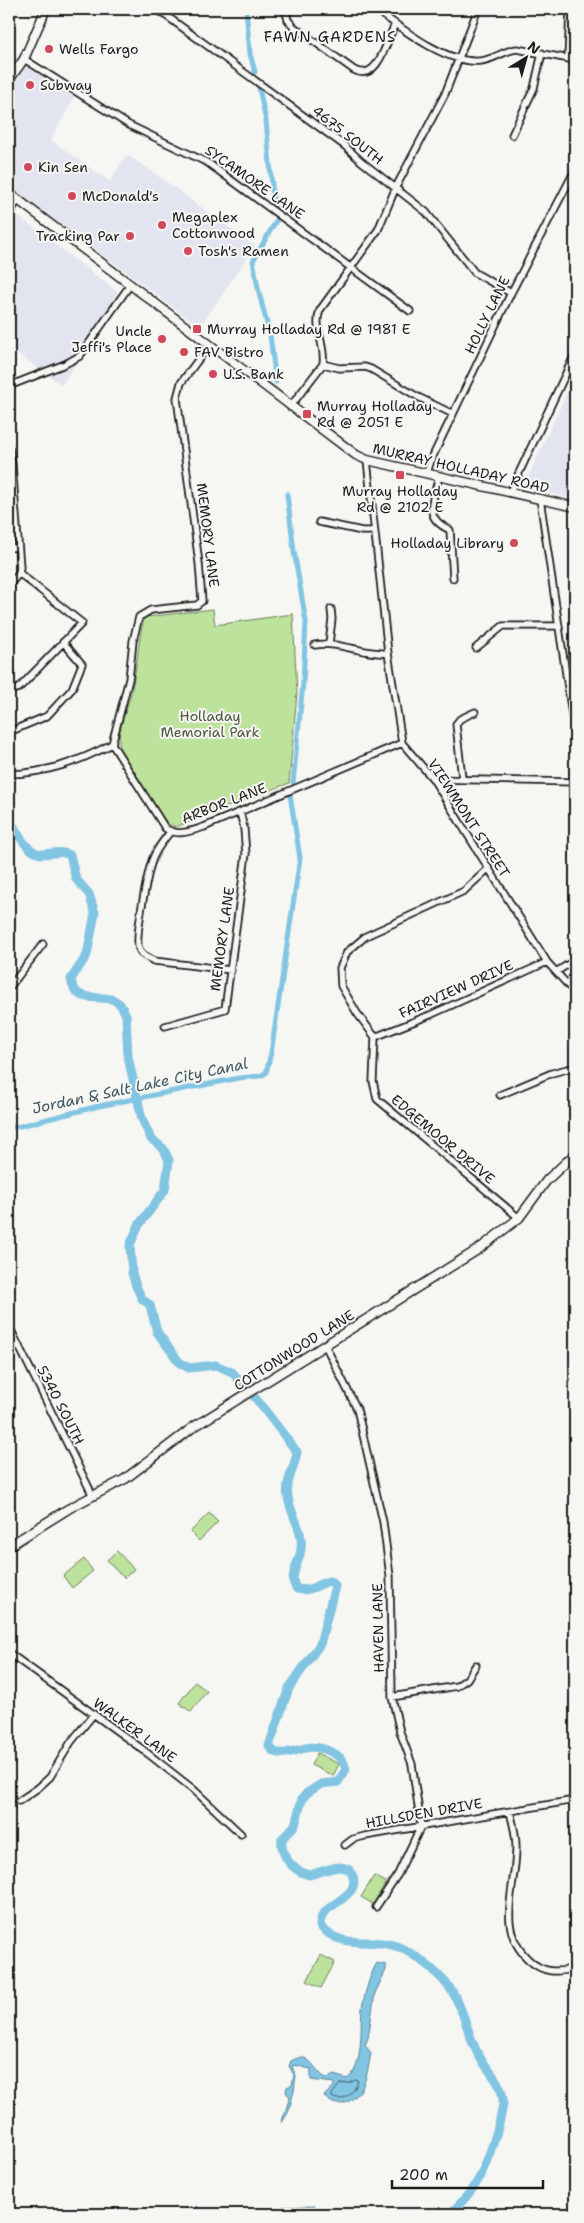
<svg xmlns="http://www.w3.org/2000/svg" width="584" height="2223" viewBox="0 0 584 2223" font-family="'Shantell Sans',sans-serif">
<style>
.built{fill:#e2e4f0}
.green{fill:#bde29c;stroke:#6c7f5c}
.water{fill:#81c5e2;stroke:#598193}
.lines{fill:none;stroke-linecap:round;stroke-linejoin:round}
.shore{stroke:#44606b;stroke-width:1}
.canal{stroke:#81c5e2;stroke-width:5}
.river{stroke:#81c5e2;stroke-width:9}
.street-casing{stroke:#1c1c1c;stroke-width:9}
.secondary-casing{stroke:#1c1c1c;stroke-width:11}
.street{stroke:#f6f6f2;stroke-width:5.5}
.secondary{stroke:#f6f6f2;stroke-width:8}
.poi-dot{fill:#d1495b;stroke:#f6f6f2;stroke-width:2}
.labels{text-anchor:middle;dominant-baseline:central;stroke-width:4;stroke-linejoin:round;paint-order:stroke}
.poi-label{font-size:14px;fill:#1c1c1c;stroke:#f6f6f2;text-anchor:start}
.street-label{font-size:14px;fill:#1c1c1c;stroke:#f6f6f2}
.park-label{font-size:14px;fill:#4c5742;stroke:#f6f6f2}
.neighbourhood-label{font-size:15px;letter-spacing:1px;fill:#1c1c1c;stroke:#f6f6f2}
.water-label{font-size:15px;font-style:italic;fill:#3f5761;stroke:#f6f6f2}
</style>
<rect width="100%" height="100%" fill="#f6f6f2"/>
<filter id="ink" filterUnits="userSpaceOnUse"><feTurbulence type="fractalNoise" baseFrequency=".02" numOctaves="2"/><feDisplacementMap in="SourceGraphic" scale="10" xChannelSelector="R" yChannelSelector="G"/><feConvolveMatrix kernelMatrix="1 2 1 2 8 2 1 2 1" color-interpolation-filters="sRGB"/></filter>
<g filter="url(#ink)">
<!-- built -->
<path class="built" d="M26,66L74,97L51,140L110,182L126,155L140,163L255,246L200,327L9,186V92Z
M9,209L119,293L62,385L9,348Z
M575,375V500L524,486Z"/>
<!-- green -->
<path class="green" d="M213,609L215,625L293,614L297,693L289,783L176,827L167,824L120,749C116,729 128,709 132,689C137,665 138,642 144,619L146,617Z
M209,1513L218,1522L199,1541L190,1532Z
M117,1551L134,1569L124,1578L107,1560Z
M84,1559L93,1571L72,1588L63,1576Z
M195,1682L207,1691L191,1712L179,1703Z
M317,1753L339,1764L333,1776L311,1765Z
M374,1876L386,1882L373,1904L361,1897Z
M321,1955L335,1962L321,1988L307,1981Z"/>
<!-- water -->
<path class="water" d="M377,1963L386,1965V1970L375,1993L368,2038L365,2045L371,2053C369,2063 367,2078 362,2088C353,2103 336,2111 324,2096L334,2086V2083L311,2080V2069L294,2065L292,2067L296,2075L294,2091L288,2113L281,2124L290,2097L286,2092L287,2087L292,2085L294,2075L289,2066L291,2061C312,2049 314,2074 327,2078L334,2075L347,2079C364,2069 360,2026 362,2008C365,1994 369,1976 377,1963Z
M315,2206L320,2214H279L281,2207Z"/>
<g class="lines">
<!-- shore -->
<path class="shore" d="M356,2080L358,2081C355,2092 343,2104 332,2097V2094L340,2084L349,2083Z"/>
<!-- canal -->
<path class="canal" d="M246,9L250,54L255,72
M259,88L266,121L274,207
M276,221L253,261L259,293L270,335L276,382
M287,494L294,551L306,622L303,683L293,783
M9,1127L20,1126L99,1106L239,1078L260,1076L266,1073L271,1053L300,858L290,795"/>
<!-- river -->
<path class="river" d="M9,815C13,827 27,854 42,854C52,854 59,850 70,855L76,879L89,894L95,913L87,955L71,979C75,1005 97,994 114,1000L120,1004L126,1015L128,1057L142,1119L151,1139L163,1148L169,1160L165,1190L139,1225L130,1245L132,1273L136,1286L142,1299L150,1305L157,1332L180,1363L189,1368L216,1365L232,1372L257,1400L297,1452C295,1468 285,1480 288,1497C290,1514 304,1530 301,1549C300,1562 287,1577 297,1589C311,1592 316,1585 329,1581L332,1582L335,1586L320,1644L289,1688L269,1746L274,1752C294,1758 304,1739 331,1752C339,1755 344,1761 346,1769L338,1782L321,1784L307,1793L302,1799L295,1825L282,1839C280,1856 293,1871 309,1875C319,1873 329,1868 339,1867C345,1867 350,1868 352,1874C361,1893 335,1901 325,1912C321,1916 320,1921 320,1926C344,1953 376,1934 405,1950C420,1958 438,1973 449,1987C464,2007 467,2035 479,2056C488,2071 504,2084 503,2103C501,2123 487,2165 477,2182C470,2194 460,2204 450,2214"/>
<!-- street casing -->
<g class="street-casing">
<path id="street" d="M157,9L345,146L361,161L426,212L475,273L511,293
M285,9L288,20L294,27L354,70C378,83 387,40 395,24
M375,9C401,28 446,64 480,61C494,60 504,50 517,49L575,60
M24,59L129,125L208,163L410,311
M568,59L570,9
M512,135L534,88L542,53
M9,214L18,200
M323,364L339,368L365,367L371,369L418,397L453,414
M9,386L65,364L80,356L130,285
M290,407L323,364C326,346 313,328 320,310L378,230L396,187L445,94L478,9
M9,448L12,463L20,567L19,573L9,586
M367,460L388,653L402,743L433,779L547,962L575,993
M427,473L431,460L511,293L575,170
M439,476C433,502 422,517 450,530L453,578
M510,492L575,354
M540,499L575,735
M319,522L362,531H374
M9,548L18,547
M329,644L332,619L331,609
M315,645C339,641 364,655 388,653
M476,648L503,626H559
M9,691L19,688L82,623L19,573
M9,732L47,716L72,689L82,664L63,642
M112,744L129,679L133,641L139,617L151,610L197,605L202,601L199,563L177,398L181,383L209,345
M9,774C47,773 78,762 112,744L165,828C177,837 191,831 204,827L402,743
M462,778L456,724L460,719L475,712
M433,779L575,782
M170,832C164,840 157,848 153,858C148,870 134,939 139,949C142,956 148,958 154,961L231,970
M556,972L575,960
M9,988L43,944
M165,1026L225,1009L246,854L244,829L240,812
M375,1037L357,1013L341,986L340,968L347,952L366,936L464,891L488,869
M375,1037L373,1081L377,1099L519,1218
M375,1037L430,1015L547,962
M500,1095L552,1073L575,1067
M9,1326L93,1496
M325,1345L357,1409L383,1522L390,1576L392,1697L400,1732L412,1764L421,1826L398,1874L376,1907
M9,1653L142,1749L193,1789L241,1834
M392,1697L457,1686L467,1679L476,1665
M19,1801L38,1788L50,1777L71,1742L93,1715
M510,1812C513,1823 516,1835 516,1846C517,1886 494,1928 529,1960C543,1973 557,1973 575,1968
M345,1845L353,1839L365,1836L575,1800"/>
</g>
<!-- secondary casing -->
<g class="secondary-casing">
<path id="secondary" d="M9,80L24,59L46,9
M9,193L356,455L367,460L575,507
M9,1546L68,1509L125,1479L192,1428L479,1249L519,1218L547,1180L575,1154"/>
</g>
<!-- street -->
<use href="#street" class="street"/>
<!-- secondary -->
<use href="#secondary" class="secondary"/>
</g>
</g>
<!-- markers -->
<g class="poi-dot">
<circle cx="49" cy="49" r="5"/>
<circle cx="30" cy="85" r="5"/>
<circle cx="28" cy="167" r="5"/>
<circle cx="72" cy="196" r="5"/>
<circle cx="162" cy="225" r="5"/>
<circle cx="130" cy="236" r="5"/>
<circle cx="188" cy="251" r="5"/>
<rect x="192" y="324" width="10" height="10" rx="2.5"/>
<circle cx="162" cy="339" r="5"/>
<circle cx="184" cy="352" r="5"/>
<circle cx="213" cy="374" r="5"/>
<rect x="302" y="409" width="10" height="10" rx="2.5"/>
<rect x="395" y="470" width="10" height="10" rx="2.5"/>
<circle cx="514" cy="543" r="5"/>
</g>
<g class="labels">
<!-- poi labels -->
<g class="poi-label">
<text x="59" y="49">Wells Fargo</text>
<text x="40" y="85">Subway</text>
<text x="38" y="167">Kin Sen</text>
<text x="82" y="196">McDonald's</text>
<text x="172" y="217">Megaplex<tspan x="172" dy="16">Cottonwood</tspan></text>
<text x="120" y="236" text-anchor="end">Tracking Par</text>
<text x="198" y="251">Tosh's Ramen</text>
<text x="207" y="329">Murray Holladay Rd @ 1981 E</text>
<text x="152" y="331" text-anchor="end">Uncle<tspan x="152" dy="16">Jeffi's Place</tspan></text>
<text x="194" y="352">FAV Bistro</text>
<text x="223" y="374">U.S. Bank</text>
<text x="317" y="406">Murray Holladay<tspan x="317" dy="16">Rd @ 2051 E</tspan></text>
<text x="400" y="491" text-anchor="middle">Murray Holladay<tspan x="400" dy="16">Rd @ 2102 E</tspan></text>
<text x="504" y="543" text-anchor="end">Holladay Library</text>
</g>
<!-- street labels -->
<g class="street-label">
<text transform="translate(348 135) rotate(38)">4675 SOUTH</text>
<text transform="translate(255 182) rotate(35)">SYCAMORE LANE</text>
<text transform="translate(487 315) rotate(-64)">HOLLY LANE</text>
<text transform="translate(461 468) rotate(13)">MURRAY HOLLADAY ROAD</text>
<text transform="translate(208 535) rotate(83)">MEMORY LANE</text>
<text transform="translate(224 803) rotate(-21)">ARBOR LANE</text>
<text transform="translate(469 818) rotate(57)">VIEWMONT STREET</text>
<text transform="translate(222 939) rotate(-82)">MEMORY LANE</text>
<text transform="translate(456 989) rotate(-24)">FAIRVIEW DRIVE</text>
<text transform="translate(443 1139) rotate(40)">EDGEMOOR DRIVE</text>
<text transform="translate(294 1350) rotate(-32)">COTTONWOOD LANE</text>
<text transform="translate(61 1405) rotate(63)">5340 SOUTH</text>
<text transform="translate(378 1628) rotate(-91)">HAVEN LANE</text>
<text transform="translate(135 1730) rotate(36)">WALKER LANE</text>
<text transform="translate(424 1813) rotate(-10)">HILLSDEN DRIVE</text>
</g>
<!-- park labels -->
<g class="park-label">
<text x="210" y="716">Holladay<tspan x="210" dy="16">Memorial Park</tspan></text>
</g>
<!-- neighbourhood labels -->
<g class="neighbourhood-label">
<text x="330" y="37">FAWN GARDENS</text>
</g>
<!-- water labels -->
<g class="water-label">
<text transform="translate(140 1086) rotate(-12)">Jordan &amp; Salt Lake City Canal</text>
</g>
</g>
<!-- margin -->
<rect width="584" height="2223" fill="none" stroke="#f6f6f2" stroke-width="30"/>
<rect x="15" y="15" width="554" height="2193" fill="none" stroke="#1c1c1c" stroke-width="2" filter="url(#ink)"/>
<!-- north arrow -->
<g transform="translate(526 58) rotate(37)" stroke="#f6f6f2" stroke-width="4" paint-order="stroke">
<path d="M0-4L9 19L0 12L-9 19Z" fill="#1c1c1c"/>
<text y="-8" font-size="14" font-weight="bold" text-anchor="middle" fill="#1c1c1c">N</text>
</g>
<!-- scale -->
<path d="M392 2180v8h151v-8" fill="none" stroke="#1c1c1c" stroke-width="2.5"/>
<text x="399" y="2180" font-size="15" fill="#1c1c1c" stroke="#f6f6f2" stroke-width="4" paint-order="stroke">200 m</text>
</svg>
